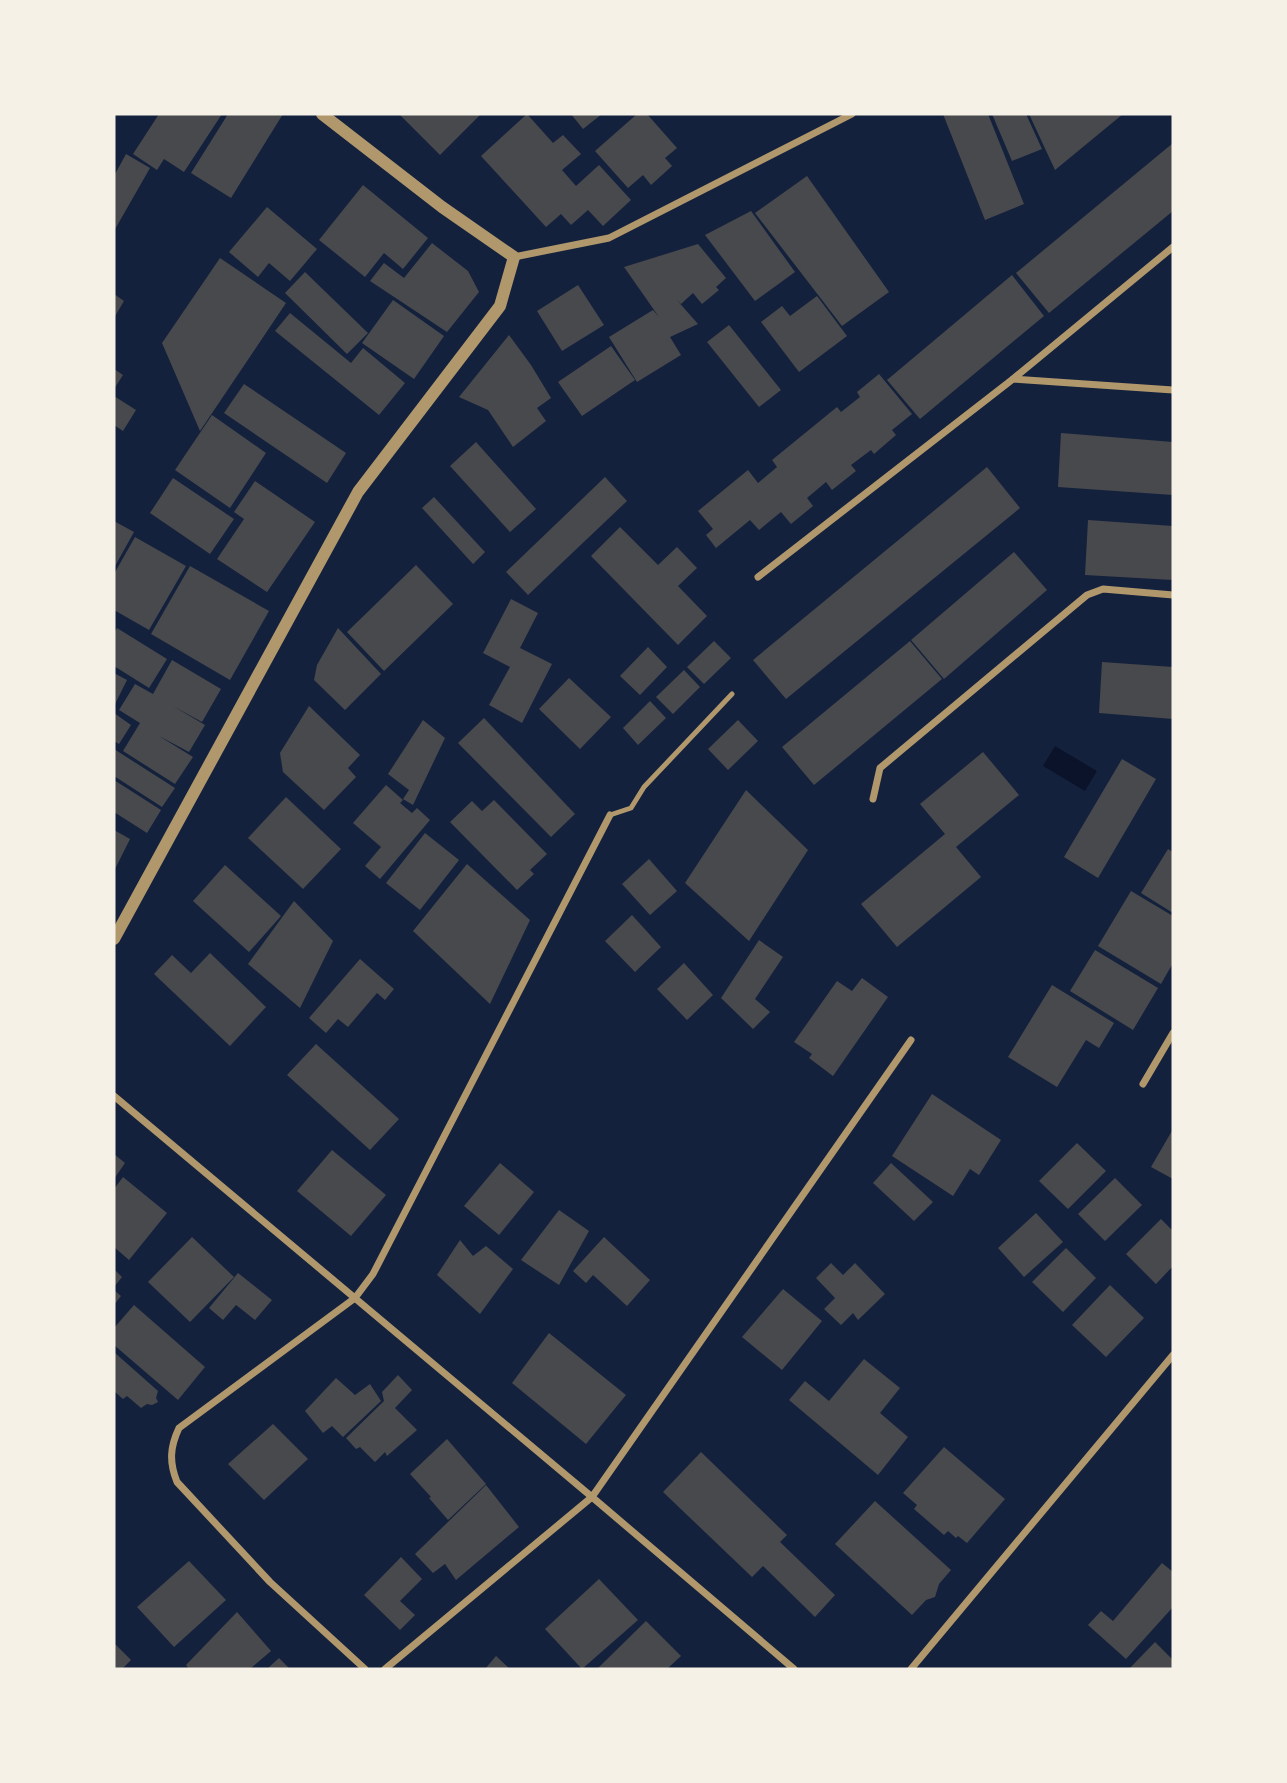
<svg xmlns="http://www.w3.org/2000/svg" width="1287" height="1783" viewBox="0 0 1287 1783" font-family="Montserrat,sans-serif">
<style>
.water{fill:#0b132b}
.building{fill:#48494c}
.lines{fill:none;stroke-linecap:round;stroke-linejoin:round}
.service{stroke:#b1986c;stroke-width:5}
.minor{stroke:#b1986c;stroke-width:7}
.tertiary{stroke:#b1986c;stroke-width:12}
</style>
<rect width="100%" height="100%" fill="#14213d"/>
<!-- water -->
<path class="water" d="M1055,746L1097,771L1085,791L1043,766Z"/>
<!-- building -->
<path class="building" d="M159,114H222L184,172L164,159L157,170L133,154Z
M228,114H283L231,198L191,173Z
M399,114H481L440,155Z
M527,114L553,143L563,135L581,154L562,170L576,186L599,165L631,200L603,226L588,210L571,225L561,214L546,227L481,156Z
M571,114H602L583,129Z
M637,114H647L677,148L665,158L672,166L651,185L643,175L628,188L595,151Z
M943,114H988L1024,204L985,220Z
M992,114H1026L1042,149L1012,161Z
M1029,114H1123L1055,170Z
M1173,143V211L1049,313L1016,273Z
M126,154L150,168L114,231V176Z
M807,176L889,292L842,326L755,213Z
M363,185L428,238L403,269L384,253L365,277L319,240Z
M267,207L317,249L290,281L269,263L258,277L229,252Z
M751,211L795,272L755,301L705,235Z
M432,243L468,271L479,292L447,332L370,281L384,263L404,278Z
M698,244L726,278L716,287L719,290L702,304L693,293L681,304L676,299L698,324L670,337L681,355L637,382L609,337L653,310L659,317L624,267Z
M220,258L286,303L200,431L162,343Z
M305,272L368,333L347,354L285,293Z
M1012,275L1044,316L920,419L887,380Z
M578,285L604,325L562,351L537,311Z
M114,294L124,301L114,318Z
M817,296L847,336L799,372L761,322L782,306L790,316Z
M393,300L444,336L414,379L362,343Z
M290,313L351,363L363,348L405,383L379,415L275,331Z
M729,325L781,390L759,407L707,342Z
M509,335L531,365L551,398L537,408L546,421L513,447L488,410L459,397Z
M611,346L635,380L582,416L558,382Z
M114,369L123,375L114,389Z
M879,374L912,414L892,430L896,435L874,454L871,450L851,465L856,471L832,490L826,482L807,498L813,506L791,524L781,512L759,530L750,520L716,548L706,535L713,529L698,511L748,470L758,483L777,467L772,460L837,407L841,412L860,397L857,392Z
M244,384L346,453L327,483L224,413Z
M114,396L136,410L123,431L114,425Z
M212,415L266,453L230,508L175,470Z
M1061,433L1173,442V495L1058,487Z
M476,442L536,509L510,532L450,466Z
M987,467L1020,508L786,699L753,660Z
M605,477L627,501L528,595L506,572Z
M173,478L234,519L210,554L150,513Z
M255,481L315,522L267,592L217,559L244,519L234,512Z
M434,497L485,552L473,564L422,508Z
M1088,520L1173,526V580L1085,575Z
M114,521L134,532L114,568Z
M620,527L658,565L677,547L697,568L678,586L707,616L678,645L591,556Z
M135,537L186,566L149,630L114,610V574Z
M1014,552L1047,590L944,679L911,640Z
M416,565L453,604L384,671L347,632Z
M190,566L269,611L230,680L151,634Z
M511,599L538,613L520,648L552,664L522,723L489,705L510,667L483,653Z
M117,628L167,659L149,688L114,666V633Z
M338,628L381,674L345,710L314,680L317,665Z
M714,641L731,658L704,684L687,667Z
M910,641L942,679L814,785L782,747Z
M648,647L667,667L640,695L620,676Z
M172,660L221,689L202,722L173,706L205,725L189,752L159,736L193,757L175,784L123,751L140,723L119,710L135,684L153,694Z
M1102,662L1173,667V719L1099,713Z
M684,670L700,687L673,714L656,697Z
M114,673L127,680L114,706Z
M569,678L611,717L580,749L539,709Z
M650,701L666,718L638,745L623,728Z
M309,706L360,755L348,768L356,777L324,810L283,772L280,753Z
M114,713L131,725L119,744L114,741Z
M484,718L575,814L551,837L458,743Z
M423,720L445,738L413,805L403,799L409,790L388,774Z
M738,720L758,741L728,770L708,749Z
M114,749L175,788L162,807L114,776Z
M983,752L1019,795L956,847L981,877L897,947L861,904L945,834L920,804Z
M1122,759L1156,779L1098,878L1064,857Z
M114,780L161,810L147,833L114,812Z
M386,785L403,800L400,803L412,813L417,808L430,820L380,879L365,866L381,847L353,823Z
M746,790L808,850L749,941L685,883Z
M286,797L341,849L303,889L248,838Z
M494,800L547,854L530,870L534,874L517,890L450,822L472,801L482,811Z
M114,830L130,839L114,871Z
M425,833L459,860L420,910L386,883Z
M1168,849L1173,852V913L1141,893Z
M649,859L677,891L650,915L622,884Z
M467,864L530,920L490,1004L413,931Z
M225,865L281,916L249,952L193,901Z
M1131,891L1173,916V963L1161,984L1098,946Z
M294,901L333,941L300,1008L248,964Z
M632,915L661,947L635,972L605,941Z
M759,940L783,957L755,999L770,1012L753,1029L721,998Z
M1095,950L1158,988L1133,1030L1070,991Z
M210,953L266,1007L230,1046L154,974L172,955L191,973Z
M360,959L394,989L385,1000L377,993L348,1027L338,1019L326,1033L309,1018Z
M684,963L713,995L687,1020L657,989Z
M862,978L888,997L833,1076L809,1058L812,1054L794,1042L837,981L852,991Z
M1052,985L1114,1023L1099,1048L1086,1040L1057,1087L1008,1057Z
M316,1044L399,1119L370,1150L287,1075Z
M932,1094L1001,1140L979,1175L970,1169L953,1196L892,1156Z
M1173,1129V1179L1151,1167Z
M1077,1143L1106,1171L1068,1209L1039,1181Z
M332,1150L386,1195L351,1236L297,1191Z
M114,1154L125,1163L114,1179Z
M500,1163L534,1192L499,1235L464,1206Z
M891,1163L933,1202L914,1221L873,1183Z
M123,1177L167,1213L129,1260L114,1247V1189Z
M1115,1178L1142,1205L1105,1241L1078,1214Z
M559,1210L589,1231L559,1285L521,1260Z
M1036,1213L1063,1242L1024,1277L998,1248Z
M1161,1219L1173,1231V1266L1156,1284L1126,1254Z
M192,1237L234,1277L190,1322L148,1282Z
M604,1237L650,1280L627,1306L593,1275L586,1283L573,1271Z
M460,1240L473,1256L486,1246L513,1269L480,1314L437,1275Z
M1066,1248L1096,1278L1063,1312L1032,1282Z
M831,1263L843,1275L855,1263L885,1294L858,1320L853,1313L841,1325L824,1309L835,1298L816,1278Z
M114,1269L122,1277L114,1287Z
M238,1273L272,1300L255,1320L236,1305L223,1320L209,1308Z
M1110,1285L1144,1318L1106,1357L1072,1325Z
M783,1289L822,1321L782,1370L742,1337Z
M114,1290L121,1296L114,1305Z
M134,1305L205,1367L178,1400L114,1345V1328Z
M549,1333L626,1395L586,1444L512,1383Z
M114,1352L158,1391L156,1398L158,1402L152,1405L147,1404L141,1408L127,1396L123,1399L114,1391Z
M864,1359L900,1388L880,1413L908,1437L878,1475L789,1400L805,1381L829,1401Z
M398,1375L412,1390L395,1408L417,1430L387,1456L385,1452L375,1462L360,1447L356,1449L346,1438L384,1401L382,1392Z
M336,1378L355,1395L370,1384L381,1401L343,1437L332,1426L323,1433L305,1411Z
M273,1424L308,1459L264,1500L228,1464Z
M447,1439L486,1484L448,1520L429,1498L431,1497L410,1474Z
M944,1447L1005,1499L967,1543L958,1536L956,1538L948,1531L944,1535L914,1509L917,1505L903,1493Z
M701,1452L787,1535L780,1542L835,1595L815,1617L763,1566L752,1577L663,1492Z
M486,1485L519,1527L456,1580L445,1564L433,1573L415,1554Z
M875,1501L951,1570L939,1584L935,1597L926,1600L912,1615L835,1544Z
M401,1557L422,1579L400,1601L415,1615L400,1630L364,1595Z
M189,1561L226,1600L174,1647L137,1607Z
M1162,1563L1173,1572V1607L1126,1659L1088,1625L1101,1611L1113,1621Z
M599,1579L638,1620L582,1669L545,1629Z
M237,1612L271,1651L250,1669H189L186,1665Z
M646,1621L681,1656L667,1669H597Z
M1155,1642L1173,1660V1669H1129Z
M114,1643L131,1660L122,1669H114Z
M496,1656L510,1669H485Z
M279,1658L290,1669H267Z"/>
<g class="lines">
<!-- service -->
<path class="service" d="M610,815L631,808L644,787L732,694"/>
<!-- minor -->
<path class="minor" d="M514,257L609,238L852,114
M1013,379L1173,390
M758,577L1013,379L1173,247
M873,799L880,768L1087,595L1103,589L1173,595
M1143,1084L1173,1033
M114,1096L592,1497L794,1669
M365,1669L270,1582L177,1482C169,1462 170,1447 179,1428L355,1298L373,1274L610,815
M385,1669L592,1497L911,1040
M911,1669L1173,1355"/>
<!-- tertiary -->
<path class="tertiary" d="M114,939L358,492L500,306L514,257L442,207L322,114"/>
</g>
<!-- border -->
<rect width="1287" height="1783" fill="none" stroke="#f6f1e7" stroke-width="231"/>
</svg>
